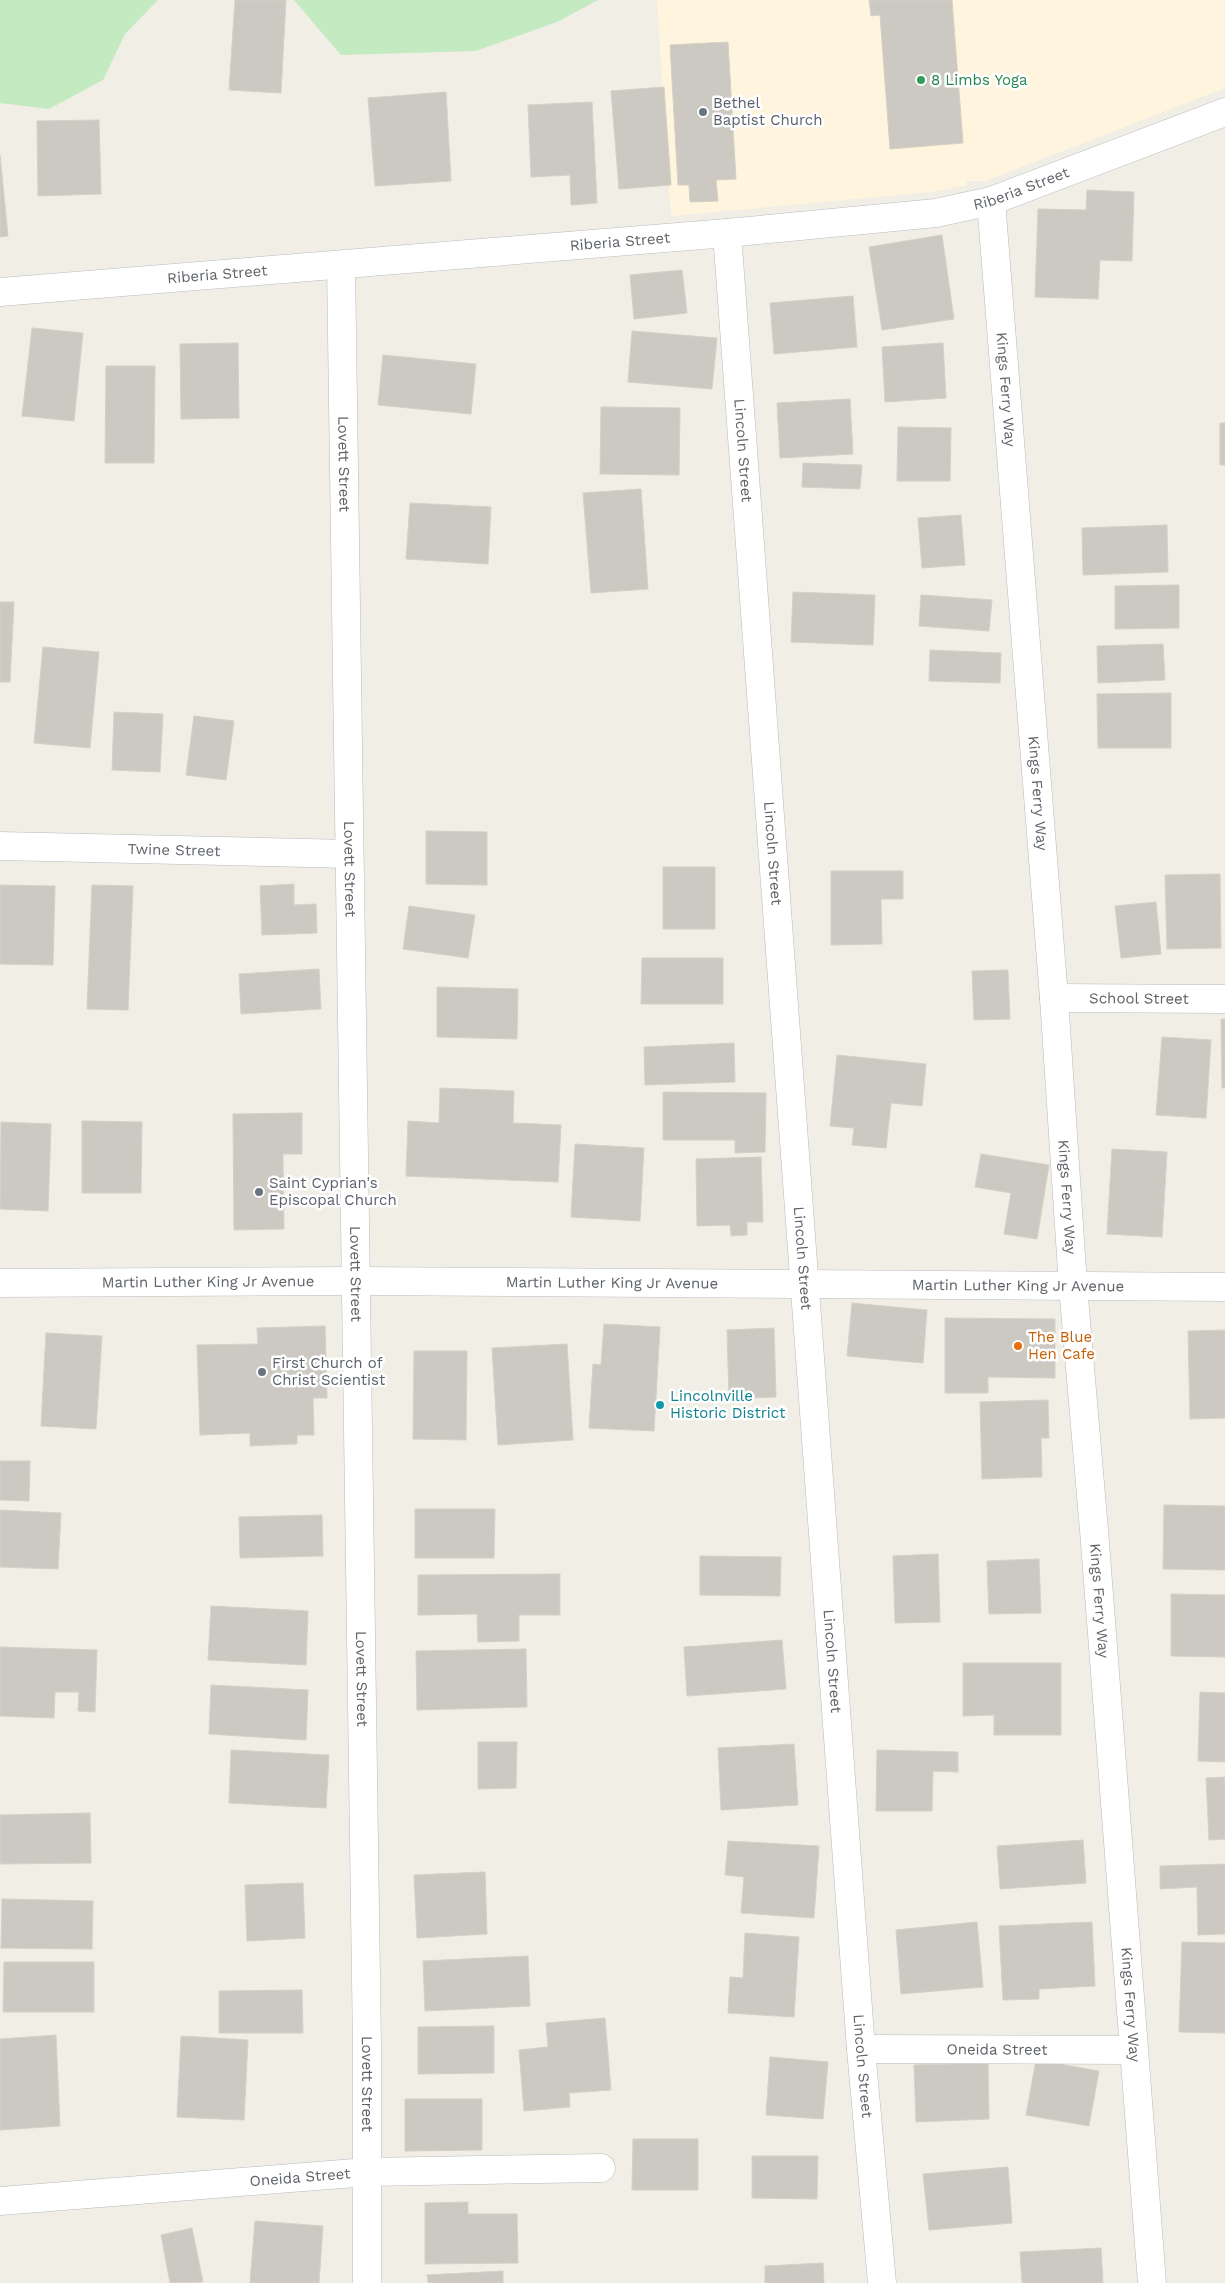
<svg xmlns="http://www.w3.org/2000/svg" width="1225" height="2283" viewBox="0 0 1225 2283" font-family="'Work Sans',sans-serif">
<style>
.commercial{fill:#fff5de}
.green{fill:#c4eac1}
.building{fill:#ccc9c3;stroke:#d7d0c4}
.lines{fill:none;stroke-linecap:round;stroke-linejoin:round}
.street-casing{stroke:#b7babe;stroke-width:29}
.secondary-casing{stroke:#b8bcc1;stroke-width:29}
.street{stroke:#fff;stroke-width:28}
.secondary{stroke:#fff;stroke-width:28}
.leisure-dot{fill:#2e9e5b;stroke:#fff;stroke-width:2}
.worship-dot{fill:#6b7280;stroke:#fff;stroke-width:2}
.food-dot{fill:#e8710a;stroke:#fff;stroke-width:2}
.culture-dot{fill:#0f9aa8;stroke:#fff;stroke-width:2}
.labels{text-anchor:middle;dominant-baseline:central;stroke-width:5;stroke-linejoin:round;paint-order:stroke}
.leisure-label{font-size:15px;fill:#27864d;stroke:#fff;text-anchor:start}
.worship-label{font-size:15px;fill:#5b616d;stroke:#fff;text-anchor:start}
.street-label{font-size:15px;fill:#5e6368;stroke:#fff}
.food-label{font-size:15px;fill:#c56008;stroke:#fff;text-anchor:start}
.culture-label{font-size:15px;fill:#0d838f;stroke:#fff;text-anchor:start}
</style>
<rect width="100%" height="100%" fill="#f1eee6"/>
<!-- commercial -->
<path class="commercial" d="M657,0H1225V88L985,181H966L967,185L930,192L671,216Z"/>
<!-- green -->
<path class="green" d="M0,0H158L125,34L103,80L49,109L0,103Z
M294,0H598L557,22L476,51L341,55Z"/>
<!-- building -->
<path class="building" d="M235,0H286L281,93L229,90Z
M869,0H952L963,143L890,149L880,15L871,16Z
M728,42L736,179L716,180L718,201L690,202L689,185H678L670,45Z
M664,87L671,185L619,189L611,91Z
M446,92L451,181L375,186L368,98Z
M592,102L597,203L571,205L570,175L531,177L528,105Z
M99,120L101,194L38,196L37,121Z
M0,155L8,236L0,237Z
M1087,190L1134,192L1132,261L1100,260L1098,299L1035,297L1038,209L1086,210Z
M942,235L954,319L882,330L869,247Z
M682,270L687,313L634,319L630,275Z
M853,296L857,347L774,354L770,303Z
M32,328L83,333L74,421L22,416Z
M632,331L717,338L712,389L628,382Z
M238,343L239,418L181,419L180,344Z
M943,343L946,398L885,402L882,347Z
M383,355L476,364L471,414L378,405Z
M106,366H155L154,463H105Z
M850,399L853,454L780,458L777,403Z
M601,407L680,408L679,475L600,474Z
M1220,423H1225V465H1220Z
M898,427L951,428L950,481H897Z
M803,463L862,465L860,489L802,487Z
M641,489L648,589L591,593L583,493Z
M410,503L491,507L488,564L406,559Z
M961,515L965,565L922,568L918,518Z
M1167,525L1168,572L1083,575L1082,528Z
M1179,585V628L1115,629V586Z
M793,592L875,595L873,645L791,642Z
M921,595L992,600L989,631L919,626Z
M0,602H14L10,682H0Z
M1163,644L1165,680L1098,683L1097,646Z
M43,647L99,652L90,748L34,743Z
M930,650L1001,653L1000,683L929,681Z
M1171,693V748H1098L1097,694Z
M114,712L163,714L160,772L112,770Z
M194,716L234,721L226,780L186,775Z
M426,831L487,832V885L426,884Z
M663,867H715V929H663Z
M831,871H903V899H881L882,944L831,945Z
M1220,874L1221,948L1167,949L1165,875Z
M294,884V905L316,904L317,933L262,935L260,886Z
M0,885L55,886L53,965L0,964Z
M92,885L133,886L128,1010L87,1009Z
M1156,902L1161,954L1121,958L1115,906Z
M409,906L475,915L468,958L403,949Z
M642,958H723V1004H641Z
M319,969L321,1009L241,1014L239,974Z
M1008,970L1010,1019L974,1020L972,971Z
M437,987L518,989L517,1039L437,1037Z
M1221,1019H1225V1088H1222Z
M1162,1037L1211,1040L1206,1118L1156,1115Z
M734,1043L735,1082L645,1085L644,1047Z
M837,1055L926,1064L922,1106L891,1103L886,1148L852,1145L854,1128L830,1126Z
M440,1088L514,1091L513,1123L561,1125L558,1182L406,1176L408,1121L439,1123Z
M663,1092L766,1093L765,1152L735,1153V1140H663Z
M302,1113V1154H283L284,1229L234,1230L233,1114Z
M82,1121L142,1122L141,1193H82Z
M1,1122L51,1124L48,1211L0,1209Z
M575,1144L644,1148L640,1221L571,1217Z
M1112,1149L1167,1152L1162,1237L1107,1234Z
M981,1154L1049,1165L1037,1239L1004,1234L1011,1193L975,1187Z
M761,1157L763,1222H747V1235L731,1236L730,1225L697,1226L696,1159Z
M852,1303L927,1310L923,1363L847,1356Z
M945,1318L1055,1319V1378L988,1377V1393H945Z
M604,1324L660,1327L654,1431L589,1428L593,1364L601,1365Z
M325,1326L327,1398H313L314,1435H297V1444L250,1446V1433L200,1435L197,1345L258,1344L257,1328Z
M774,1328L776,1397L729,1399L727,1330Z
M1225,1330V1418L1190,1419L1188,1331Z
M46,1333L102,1336L96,1429L41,1426Z
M567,1344L573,1440L498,1445L492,1348Z
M414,1351H467L466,1440L413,1439Z
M1048,1400L1049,1438H1041L1042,1477L982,1479L980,1402Z
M0,1461H30L29,1501L0,1500Z
M1164,1505L1225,1506V1570L1163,1569Z
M415,1509H495L494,1558H415Z
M0,1510L61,1513L58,1569L0,1567Z
M322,1515L323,1556L240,1558L239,1517Z
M938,1554L940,1622L895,1623L893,1556Z
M700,1556L781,1557L780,1596L700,1595Z
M1039,1559L1041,1613L989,1614L987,1561Z
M560,1574V1615H519V1641L478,1642L477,1614L418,1615V1575Z
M1171,1594L1225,1595V1657L1171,1656Z
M211,1606L308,1611L306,1665L208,1660Z
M782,1640L786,1689L687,1696L684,1647Z
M0,1647L97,1650L95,1712L78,1711L79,1692H55L54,1718L0,1716Z
M526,1649L527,1707L417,1710L416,1651Z
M963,1663H1061V1735H994V1715L963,1716Z
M211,1685L308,1690L306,1740L209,1734Z
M1200,1692L1225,1693V1762L1198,1761Z
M478,1742H517L516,1788L478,1789Z
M794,1744L798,1805L721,1810L718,1748Z
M231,1750L329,1755L326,1808L229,1803Z
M877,1750L958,1752V1772L933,1771L932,1811H876Z
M1225,1777V1839L1209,1840L1206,1778Z
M90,1813L91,1863L0,1864V1815Z
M1083,1840L1086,1883L1000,1889L997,1846Z
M728,1841L819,1846L814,1918L741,1913L744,1877L725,1875Z
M1225,1864V1934L1198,1935L1197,1887L1160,1889V1866Z
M485,1872L487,1934L417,1938L414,1875Z
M303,1883L305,1938L247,1941L245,1885Z
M2,1899L93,1901L92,1949L1,1948Z
M977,1922L983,1987L901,1994L896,1930Z
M1092,1922L1095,1986L1039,1989V1999L1003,2000L999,1926Z
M745,1933L799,1937L794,2017L728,2013L730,1977L743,1978Z
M1182,1942L1225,1943V2033L1179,2032Z
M528,1956L530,2006L425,2011L423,1961Z
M4,1962H94V2012H3Z
M302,1990L303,2033H219V1991Z
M605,2018L611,2090L569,2093L570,2107L524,2111L519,2050L548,2047L546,2023Z
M494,2026V2073L418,2074V2027Z
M56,2035L60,2126L0,2130V2039Z
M181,2036L248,2040L244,2120L177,2117Z
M770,2057L828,2062L823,2119L766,2115Z
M1036,2060L1099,2071L1089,2126L1026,2115Z
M988,2063L989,2119L916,2122L914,2065Z
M405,2099H482V2150L405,2151Z
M633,2139H698V2190H632Z
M752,2156H818L817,2199L752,2198Z
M1008,2167L1012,2223L929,2230L923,2174Z
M468,2202V2214H517L518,2263L425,2264V2203Z
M255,2221L323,2226L319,2283H250Z
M192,2228L203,2282L170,2283L161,2235Z
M1101,2248L1103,2283H1022L1020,2252Z
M823,2263L824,2283H765V2266Z
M503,2271V2283H428L427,2275Z"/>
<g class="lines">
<!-- street casing -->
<g class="street-casing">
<g id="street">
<path id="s1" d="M991,201L1054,998L1073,1286L1094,1530L1152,2283"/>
<path id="s2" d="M727,233L861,2049L882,2283"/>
<path id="s3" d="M341,265L367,2047V2283"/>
<path id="s4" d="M0,846L349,854"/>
<path id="s5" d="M1054,998L1225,999"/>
<path id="s6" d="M861,2049L1132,2050"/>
<path id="s7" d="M0,2201L367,2172L601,2168"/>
</g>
</g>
<!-- secondary casing -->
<g class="secondary-casing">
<g id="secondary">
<path id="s8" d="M0,292L727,233L936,213L991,201L1225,112"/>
<path id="s9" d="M0,1283L354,1281L1225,1287"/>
</g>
</g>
<!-- street -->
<use href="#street" class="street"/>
<!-- secondary -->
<use href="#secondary" class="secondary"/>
</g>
<!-- markers -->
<circle class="leisure-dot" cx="921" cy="80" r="5"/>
<g class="worship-dot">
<circle cx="703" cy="112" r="5"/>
<circle cx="259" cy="1192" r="5"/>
<circle cx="262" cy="1372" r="5"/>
</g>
<circle class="food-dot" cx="1018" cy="1346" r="5"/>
<circle class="culture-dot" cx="660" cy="1405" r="5"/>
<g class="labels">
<!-- leisure labels -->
<g class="leisure-label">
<text x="931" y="80">8 Limbs Yoga</text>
</g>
<!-- worship labels -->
<g class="worship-label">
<text x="713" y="103">Bethel<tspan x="713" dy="17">Baptist Church</tspan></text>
<text x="269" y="1183">Saint Cyprian's<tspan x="269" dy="17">Episcopal Church</tspan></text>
<text x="272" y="1363">First Church of<tspan x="272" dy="17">Christ Scientist</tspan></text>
</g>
<!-- street labels -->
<g class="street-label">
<text stroke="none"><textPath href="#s8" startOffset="1028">Riberia Street</textPath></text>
<text stroke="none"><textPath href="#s8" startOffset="622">Riberia Street</textPath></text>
<text stroke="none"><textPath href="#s8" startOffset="218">Riberia Street</textPath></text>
<text stroke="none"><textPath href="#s1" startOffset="189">Kings Ferry Way</textPath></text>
<text stroke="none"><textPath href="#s2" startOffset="218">Lincoln Street</textPath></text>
<text stroke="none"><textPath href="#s3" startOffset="199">Lovett Street</textPath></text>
<text stroke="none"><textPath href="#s1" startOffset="594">Kings Ferry Way</textPath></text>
<text stroke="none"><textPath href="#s4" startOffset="174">Twine Street</textPath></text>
<text stroke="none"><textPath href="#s2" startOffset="622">Lincoln Street</textPath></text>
<text stroke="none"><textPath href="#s3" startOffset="604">Lovett Street</textPath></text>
<text stroke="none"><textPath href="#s5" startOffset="85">School Street</textPath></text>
<text stroke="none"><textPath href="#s1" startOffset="999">Kings Ferry Way</textPath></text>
<text stroke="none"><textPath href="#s2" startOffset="1028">Lincoln Street</textPath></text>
<text stroke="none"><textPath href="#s3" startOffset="1009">Lovett Street</textPath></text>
<text stroke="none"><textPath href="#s9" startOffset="208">Martin Luther King Jr Avenue</textPath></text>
<text stroke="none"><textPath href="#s9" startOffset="612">Martin Luther King Jr Avenue</textPath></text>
<text stroke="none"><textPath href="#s9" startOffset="1018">Martin Luther King Jr Avenue</textPath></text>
<text stroke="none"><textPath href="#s1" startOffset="1404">Kings Ferry Way</textPath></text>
<text stroke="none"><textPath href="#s2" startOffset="1432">Lincoln Street</textPath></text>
<text stroke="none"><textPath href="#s3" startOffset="1414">Lovett Street</textPath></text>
<text stroke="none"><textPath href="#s1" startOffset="1809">Kings Ferry Way</textPath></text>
<text stroke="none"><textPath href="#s6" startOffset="136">Oneida Street</textPath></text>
<text stroke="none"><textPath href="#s2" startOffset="1838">Lincoln Street</textPath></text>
<text stroke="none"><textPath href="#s3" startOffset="1819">Lovett Street</textPath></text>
<text stroke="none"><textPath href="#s7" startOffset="301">Oneida Street</textPath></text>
</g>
<!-- food labels -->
<g class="food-label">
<text x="1028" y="1337">The Blue<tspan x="1028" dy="17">Hen Cafe</tspan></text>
</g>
<!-- culture labels -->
<g class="culture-label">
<text x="670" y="1396">Lincolnville<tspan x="670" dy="17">Historic District</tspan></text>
</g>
</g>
</svg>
